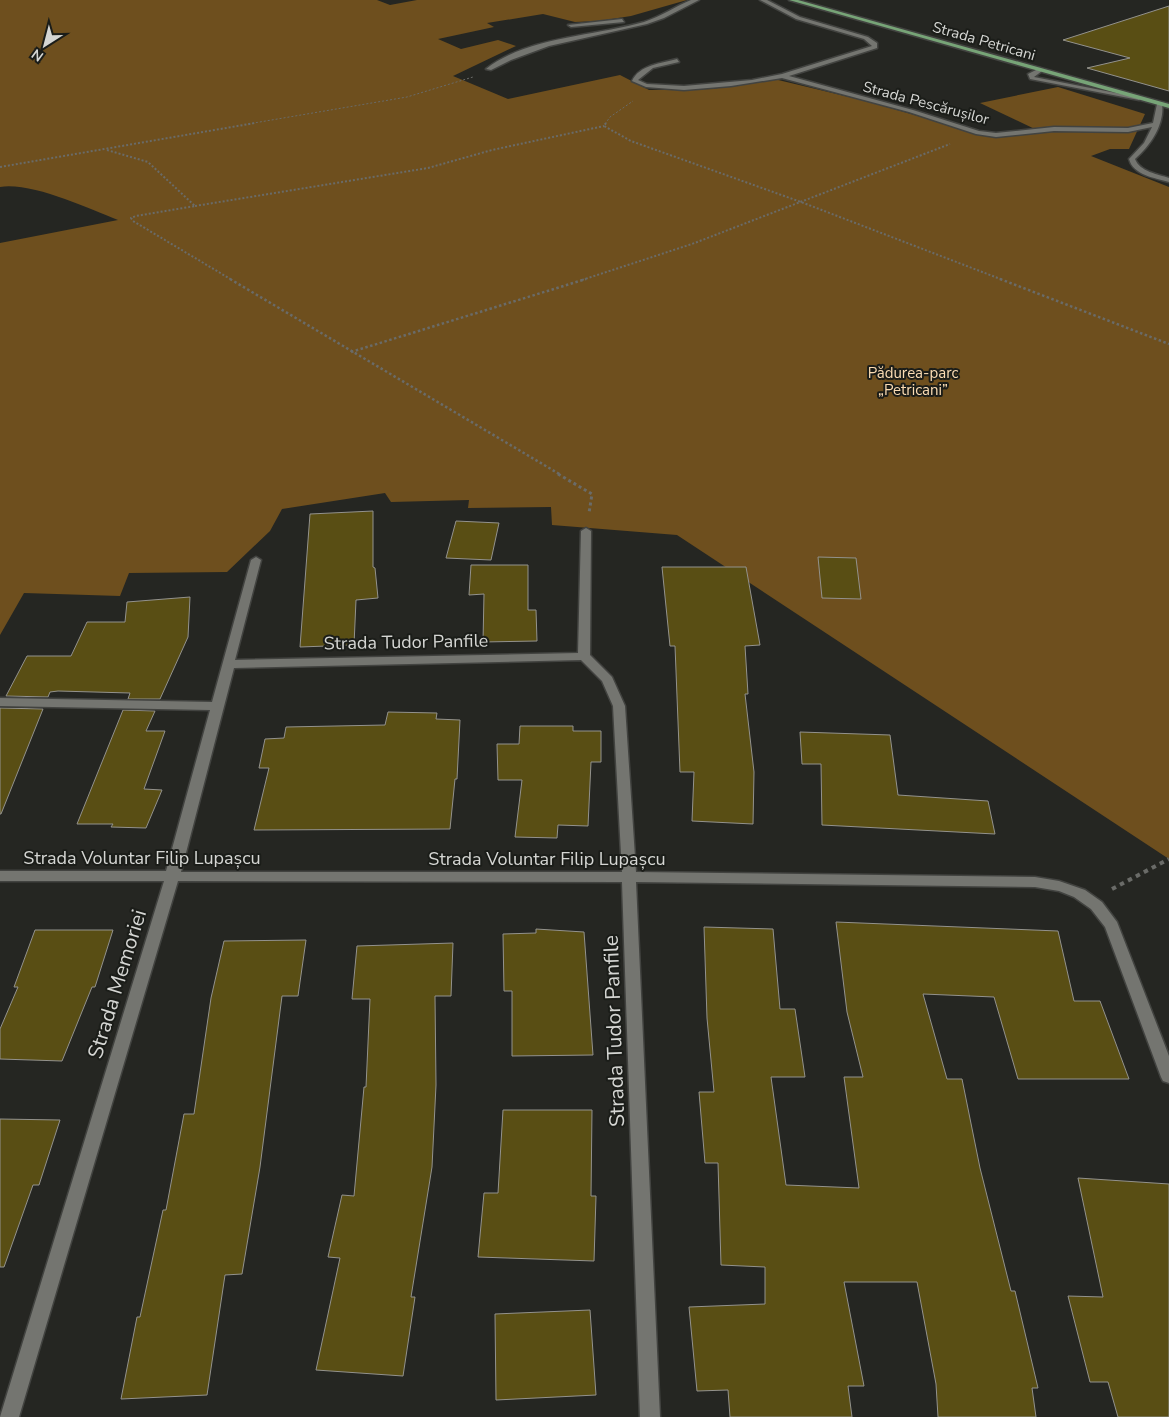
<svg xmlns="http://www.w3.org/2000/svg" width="1169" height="1417" viewBox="0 0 1169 1417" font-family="'Nunito Sans',sans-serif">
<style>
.forest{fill:#6e4f1e}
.building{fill:#594e14;stroke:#93928d}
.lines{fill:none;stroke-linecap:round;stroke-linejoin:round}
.minor-casing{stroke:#424340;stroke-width:3}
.major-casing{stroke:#424340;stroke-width:3}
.path-far4{stroke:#6a6b68;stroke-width:1;stroke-dasharray:2 2;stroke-linecap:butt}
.path-far3{stroke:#6a6b68;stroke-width:2;stroke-dasharray:2 2;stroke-linecap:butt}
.path-far2{stroke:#6a6b68;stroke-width:2.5;stroke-dasharray:2.5 2.5;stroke-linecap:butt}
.path-far1{stroke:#6a6b68;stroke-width:3;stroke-dasharray:3 3;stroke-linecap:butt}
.path{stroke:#6a6b68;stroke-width:4;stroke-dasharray:4.5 4.5;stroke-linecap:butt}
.minor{fill:#747570;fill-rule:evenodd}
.major{fill:#77a477;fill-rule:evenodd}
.labels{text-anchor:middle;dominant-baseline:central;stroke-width:4;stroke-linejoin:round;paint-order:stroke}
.far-street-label{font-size:15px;fill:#d5d6d3;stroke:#1b1d19}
.far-park-label{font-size:15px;fill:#fbdcb3;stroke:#1b1d19}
.street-label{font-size:18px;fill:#d5d6d3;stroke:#1b1d19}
.near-street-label{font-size:21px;fill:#d5d6d3;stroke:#1b1d19}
</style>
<rect width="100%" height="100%" fill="#252622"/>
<!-- forest -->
<path class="forest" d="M0,0H377L390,5L417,0H687L631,16L599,21L575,22L543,14L487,23L494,27L438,39L461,49L498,40L516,46L453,76L508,99L620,75L649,90L712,89L774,79L866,101L991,137L1041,132L980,103L1058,87L1145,114L1129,149H1110L1091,156L1169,187V859L677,535L552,525L551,507L468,508L469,500L391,502L385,493L282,509L270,531L227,572L129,573L120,596L24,593L0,635V243L118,220C87,208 32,182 0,187Z"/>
<!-- building -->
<path class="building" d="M1169,6V91L1087,68L1130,58L1063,40Z
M373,511V567L375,568L378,598L356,600L354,645L300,647L310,514Z
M456,521L499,523L491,560L446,558Z
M818,557L856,558L861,599L822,598Z
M471,565H528V610H536L537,641L483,642L484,594L469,595Z
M662,567H746L760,645L745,646L748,694H745L754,772L753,824L692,821L694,772H680L675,646H670Z
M190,597L188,637L160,699H128L130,693L58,691L50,692L48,697L6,696L27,656H71L87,622H125L127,602Z
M0,708L43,709L1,814H0Z
M123,710L155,711L146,731H165L144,789L162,790L146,828L111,827L113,824H77Z
M388,712L437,713L436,719L460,720L457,779H455L450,829L254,830L269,768H259L265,739L284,738L286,727L385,725Z
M520,726H573V731H601V762H591L588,826L558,825L557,838L515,837L522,780H498L497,744H519Z
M800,732L890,735L898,795L988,801L995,834L822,825L821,764H802Z
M836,922L1058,931L1074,1001H1100L1129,1079H1018L994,997L923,994L947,1079H962L980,1168L1011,1291H1015L1038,1388H1032L1036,1417H938L936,1384L917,1282H844L864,1386H848L852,1417H730L728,1390L697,1391L689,1307L765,1304V1267L721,1265L718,1163H705L699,1092H714L707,1018L704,927L773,929L780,1009H795L805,1077H771L786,1185L859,1188L844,1077H863L847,1012Z
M536,929L584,932L593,1055L512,1056V991H504L503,934L536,933Z
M35,930H113L95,987H92L62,1061L0,1059V1029L18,987H14Z
M306,940L298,996H282L260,1167L242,1274L225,1275L207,1395L121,1399L137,1317H140L163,1210H166L184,1114H194L211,998L224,941Z
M453,943L451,996H435L436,1085L432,1167L411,1297H415L403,1376L316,1370L340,1258L328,1257L342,1195L354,1196L364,1087H366L370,999H352L357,946Z
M503,1110H592L591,1196H596L594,1261L478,1257L484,1193H498Z
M0,1119L60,1120L39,1185H33L4,1267H0Z
M1078,1178L1169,1184V1417H1118L1108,1382H1090L1068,1296L1103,1297Z
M590,1310L596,1395L496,1400L495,1314Z"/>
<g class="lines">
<!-- minor casing -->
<g class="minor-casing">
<path id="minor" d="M691,0H699L664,18L647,24L549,46L511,60L491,70L486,69C526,37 595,36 644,22C662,16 674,7 691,0Z
M760,0H767L800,17L868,37L877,43V48L789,76L913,110L979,131L996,133L1054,127L1128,128L1153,123L1157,104L1162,103C1165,124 1151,145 1135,159C1140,172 1158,174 1169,178V182C1155,178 1133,175 1129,159L1144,143L1152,127L1128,132L1054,131L996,137L976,134L909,112L782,78L731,86L684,90L646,87L632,81C639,65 662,63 677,59L679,62L653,68L638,80L647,84L684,86L752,80L782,74L872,46L864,39L796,19Z
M622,19L624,22L571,27L568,25Z
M1040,68L1042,71L1034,77L1142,98L1139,100L1030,79L1028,74Z
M586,528L591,531L590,655L612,677L625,706L636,872L1035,877L1059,881L1085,890L1102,902L1117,922L1169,1056V1083L1163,1081L1161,1077L1105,927L1091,909L1074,897L1059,891L1035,887L636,882L660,1417H640L622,882L178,881L19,1417H0L164,881H0V871H166L210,710L0,706V698L212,702L251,560L256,557L261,560L235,660L578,653L581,531ZM581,660L602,681L613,706L622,872H181L234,668Z"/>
</g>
<!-- major casing -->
<g class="major-casing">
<path id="major" d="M789,0H798L1169,104V108Z"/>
</g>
<!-- path-far4 -->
<path class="path-far4" d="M248,124L407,97L473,77
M605,124L610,117L633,101"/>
<!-- path-far3 -->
<path class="path-far3" d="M606,123L604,126L631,141L801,202L1003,280
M107,150L148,162L195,206L136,216L131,218L133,221L232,280
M0,167L255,123
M195,206L428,168L492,150L604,126
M582,280L692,244L950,144"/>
<!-- path-far2 -->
<path class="path-far2" d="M230,279L561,475
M1000,279L1169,344
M351,352L586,279"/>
<!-- path-far1 -->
<path class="path-far1" d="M558,474L592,494L589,513"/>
<!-- path -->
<path class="path" d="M1112,889L1169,859"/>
<!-- minor -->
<use href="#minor" class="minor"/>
<!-- major -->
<use href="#major" class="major"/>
</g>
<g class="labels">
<!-- far-street labels -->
<g class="far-street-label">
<text transform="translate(984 41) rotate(16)">Strada Petricani</text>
<text transform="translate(926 103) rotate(15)">Strada Pescărușilor</text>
</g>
<!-- far-park labels -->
<g class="far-park-label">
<text x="913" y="373">Pădurea-parc<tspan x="913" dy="17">„Petricani”</tspan></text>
</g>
<!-- street labels -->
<g class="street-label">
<text transform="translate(406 642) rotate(-1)">Strada Tudor Panfile</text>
<text x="142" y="858">Strada Voluntar Filip Lupașcu</text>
<text x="547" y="859">Strada Voluntar Filip Lupașcu</text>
</g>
<!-- near-street labels -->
<g class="near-street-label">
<text transform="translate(117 984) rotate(-73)">Strada Memoriei</text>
<text transform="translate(614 1031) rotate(-92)">Strada Tudor Panfile</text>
</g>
</g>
<!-- north arrow -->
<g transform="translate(45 45) rotate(216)" stroke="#1b1d19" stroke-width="4" paint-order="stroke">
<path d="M0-4L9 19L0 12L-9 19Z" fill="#d5d6d3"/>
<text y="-8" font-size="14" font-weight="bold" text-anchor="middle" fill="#d5d6d3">N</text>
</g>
</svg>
